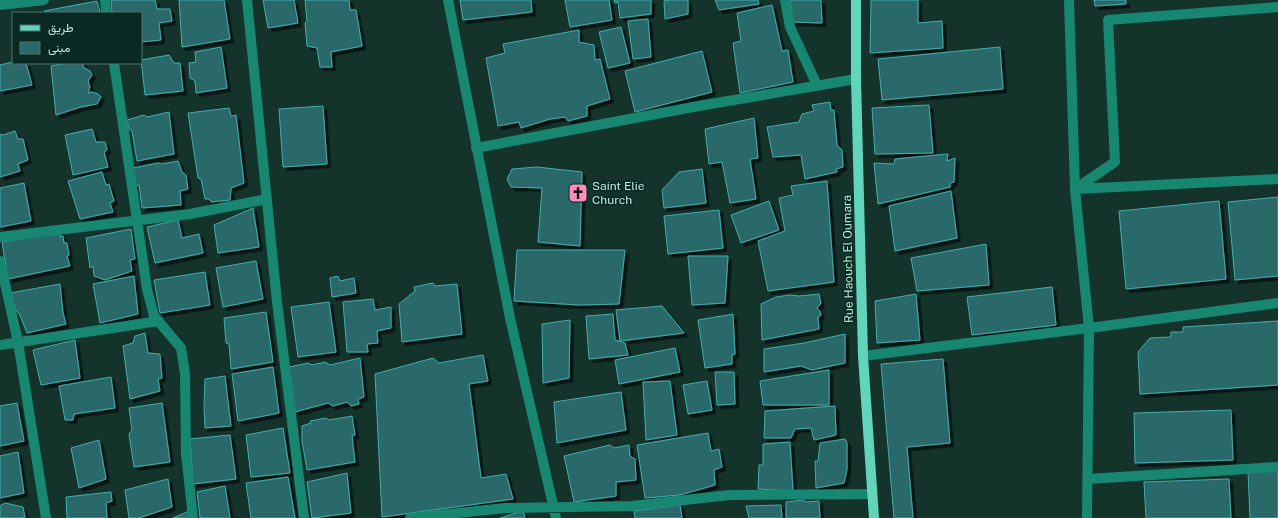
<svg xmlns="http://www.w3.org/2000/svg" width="1278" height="518" viewBox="0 0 1278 518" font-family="'Public Sans',Vazirmatn,sans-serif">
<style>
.building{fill:#29696a;stroke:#42aeaf;filter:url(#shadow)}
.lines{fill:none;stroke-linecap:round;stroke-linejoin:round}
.minor{stroke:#178772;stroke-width:10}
.major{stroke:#61d5ba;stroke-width:10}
.labels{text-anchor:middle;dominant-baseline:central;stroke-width:3;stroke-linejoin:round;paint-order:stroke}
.poi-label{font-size:12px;fill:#bce8db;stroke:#092922;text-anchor:start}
.street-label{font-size:12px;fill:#bce8db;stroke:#092922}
</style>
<defs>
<filter id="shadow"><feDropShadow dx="3.5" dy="3.5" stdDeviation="0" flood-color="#0009"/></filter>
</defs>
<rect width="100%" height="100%" fill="#14332b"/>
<!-- building -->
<path class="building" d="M111,0H155L157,9H170L172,21L159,23L161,40L141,42V13H112Z
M179,0H224L230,39L182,47Z
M263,0H294L298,23L268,28Z
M305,0H349L350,10H356L362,46L331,52L332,67H320L317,48L307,46L305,23L307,21Z
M460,0H531L532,12L463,20Z
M565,0H609L612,20L570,27Z
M614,0H651V14L620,18L618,2L615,3Z
M670,0H688V14L665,19L664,1Z
M715,0H758L759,4L719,10Z
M790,0H821L822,23L793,22Z
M871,0H918V23L942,21L943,48L870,53Z
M1094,0H1126V4L1095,6Z
M97,1L100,12L97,13H45L44,11Z
M772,5L782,51L788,50L793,82L740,93L733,43L741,41L737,13Z
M648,19L651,57L633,59L628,21Z
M621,27L630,63L608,68L599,32Z
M579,30V42L594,45L595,60L600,59L610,99L587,106V116L568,121L565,117L550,119L521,128L519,122L498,126L486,58L505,53L503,44Z
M221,47L227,88L196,93L195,81L190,78L189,63L196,62L195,52Z
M1000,47L1003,89L882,100L878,59Z
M702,51L712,92L635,112L625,71Z
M169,55L174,63H180L183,91L145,95L141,60Z
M13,62V63H26L32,85L0,91V65Z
M67,63H83V67L90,71L92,75L88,81L90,87L88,93L92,92L98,94L101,97L97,104L81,107L56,115L51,66Z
M830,102L831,110H834L837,145L842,150L843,167L836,169L837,172L805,179L801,155L773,157L767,127L799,122L802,114L814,111L812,105Z
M929,105L933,153L875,154L872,108Z
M323,106L327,164L283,167L279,109Z
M229,108L231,116L236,115L244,183L231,188L230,200L211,202L209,199H205L201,179L198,178L188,113Z
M169,112L174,154L137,161L132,131L129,129L127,120L144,115L147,117Z
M754,118L758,158L750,159L756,199L730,203L722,162L709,164L705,129Z
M92,129L96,142H105L107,150L104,152L108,167L73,175L65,135Z
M15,131L18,139H23L28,160L18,164L20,171L0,177V134L3,135Z
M948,154L947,161L955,158L954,182L950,183V187L878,204L874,163L894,164L895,159Z
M178,161L182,172L186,175L188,189L180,191L181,205L142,208L139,185L134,187L133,168L158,163L162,164Z
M537,167L582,172L580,246L538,242L542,188L511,187L507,179L512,169Z
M702,169L706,203L664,208L662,190L679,172Z
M102,172L106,185L109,184L114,201L110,203L113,212L80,219L68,181Z
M827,181L834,282L768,291L758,241L785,231L779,198L793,195L791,186Z
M24,183L31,221L0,227V188Z
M951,191L957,238L895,251L889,206Z
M1278,197V276L1235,280L1228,202Z
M769,201L779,230L741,243L731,215Z
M1219,201L1226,279L1126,289L1119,211Z
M253,208L259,247L218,253L214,225Z
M719,210L723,248L668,254L664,216Z
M178,220L182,238L199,234L203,253L155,263L147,227Z
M131,229L135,259L130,260L132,271L105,280L94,276L93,266L90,268L86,238Z
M61,232L60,237L63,236L64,243H67L69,255L67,256L70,266L8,279L2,242L50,233Z
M986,244L989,285L917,291L911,258Z
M517,250H625L619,304L579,305L514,301Z
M688,256H728L725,303L692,305Z
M256,261L263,299L223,307L216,268Z
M205,272L210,305L160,313L154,280Z
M134,276L138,314L100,323L93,284Z
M338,276L340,281L354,278L356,293L332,297L330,278Z
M433,283L435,286L457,284L462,334L402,342L399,304L415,291L414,287Z
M60,284L63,313L66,324L27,333L19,313L16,311L10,293Z
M1052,287L1056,325L972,335L967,297Z
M819,294L821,303L817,308L820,311L821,315L818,318L819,329L762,340L761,304L776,297L790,295L799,296Z
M916,294L920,340L877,343L875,301Z
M373,299L375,310L391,307V328L377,331L378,343L367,344L368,352H347L343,302Z
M329,302L336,352L298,357L291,307Z
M662,306L684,333L620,341L616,310Z
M266,312L273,362L231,369L229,344L226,343L224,318Z
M613,314L615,340L625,343L628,355L589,359L586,316Z
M733,314L735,354L732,355V364L705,368L698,320Z
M570,320L569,378L543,383L542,324Z
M1278,321V385L1140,394L1138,352L1150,338L1171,337V332H1183V327Z
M145,333L148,353L160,354L162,378L158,379L160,391L130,399L123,346L133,343L135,336Z
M845,334V363L812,370L801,366L764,372V349L804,343Z
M75,340L80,378L41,385L33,350Z
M675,348L680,372L619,384L615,360Z
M483,355L488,381L469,384L481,478L506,474L513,499L382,517L375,374L433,358L439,363Z
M360,358L364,397L358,399L359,404L351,406L347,402L333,406L328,403L295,412L289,367L308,363L312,365L325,362L330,365Z
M943,359L950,443L907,447L913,518H894L881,364Z
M273,367L279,413L238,421L232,374Z
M829,370V405H763L760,381Z
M715,372H734L735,404L717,405Z
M225,376L231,426L205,428L204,407L205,379Z
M111,377L115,408L74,414L73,420H65L59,386Z
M670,381L677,435L646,440L643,382Z
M707,381L712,410L688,414L683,385Z
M621,392L626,430L557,443L554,402Z
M17,403L24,441L0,446V406Z
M162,403L170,462L134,467L129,434L132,430L129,408Z
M835,406L836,435L814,440L811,428L795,429L791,438H764L765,411Z
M1231,410L1233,460L1135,463L1134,413Z
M352,416L355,435L352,436L355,462L307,470L302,441V426L311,423L310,421L326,418L329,420Z
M283,428L290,473L251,477L246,435Z
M708,433L711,451L719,449L722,467L714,470L715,485L680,495L645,498L637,445Z
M230,435L236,479L193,484L190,439Z
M845,439L847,443V469L844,483L816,488L815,461H818L820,443Z
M99,440L106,479L79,488L71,448Z
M790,442L793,491L758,489L759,465H763V444Z
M610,445L614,448L629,445L630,456L635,459L636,480L616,482V496L574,502L564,456Z
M18,452L24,493L0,498V456Z
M1278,471V518H1250L1248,472Z
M347,473L351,513L312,518L307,482Z
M288,477L295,518H251L246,483Z
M168,479L172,507L139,518H129L125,490Z
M1229,479L1231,518H1146L1144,482Z
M225,486L230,518H200L197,492Z
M111,492L112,501L106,503L107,518H67L66,497Z
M803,500L806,502L819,501L820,518H786V502Z
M5,503L23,507L25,518H0V506Z
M680,505L682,518H635L634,511Z
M781,505L782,518H749L746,506Z
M189,511L190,518H173Z
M523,511L525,518H500Z"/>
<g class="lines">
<!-- minor -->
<path class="minor" d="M105,0L106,13
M247,0L277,302L304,518
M448,0L510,318L556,518
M785,0L790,27L817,85
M1069,0L1075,189L1089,328L1087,518
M0,5L44,0
M114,63L147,289L154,316L181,348L185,374L186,454L193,518
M476,148L693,107L856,79
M1075,189L1115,162L1108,20L1278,7
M1075,189L1278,179
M0,237L190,214L267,199
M0,261L18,342L46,518
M0,345L159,321
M863,356L1089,328L1278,303
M1088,479L1278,467
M410,518L505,508L632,506L729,495L872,494"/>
<!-- major -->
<path class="major" d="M856,0V79L863,356L874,518"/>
</g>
<!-- icons -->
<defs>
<g id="church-square" transform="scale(1)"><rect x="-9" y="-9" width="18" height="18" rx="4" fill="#fe8ebb" stroke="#092922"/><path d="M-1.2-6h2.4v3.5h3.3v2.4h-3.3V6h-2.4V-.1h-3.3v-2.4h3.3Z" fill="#111"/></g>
</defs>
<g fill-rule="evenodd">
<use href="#church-square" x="578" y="193"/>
</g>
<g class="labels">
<!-- poi labels -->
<g class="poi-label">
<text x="592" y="186">Saint Elie<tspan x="592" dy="14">Church</tspan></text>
</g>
<!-- street labels -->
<g class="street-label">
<text transform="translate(848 259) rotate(-91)">Rue Haouch El Oumara</text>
</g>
</g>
<!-- legend -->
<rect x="12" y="12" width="130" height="52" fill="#092922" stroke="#51756c"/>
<rect x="20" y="25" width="20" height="6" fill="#61d5ba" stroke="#51756c"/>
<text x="48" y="32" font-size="12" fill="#bce8db">طريق</text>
<rect x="20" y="42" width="20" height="12" fill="#29696a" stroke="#51756c"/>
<text x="48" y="52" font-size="12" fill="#bce8db">مبنى</text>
</svg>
